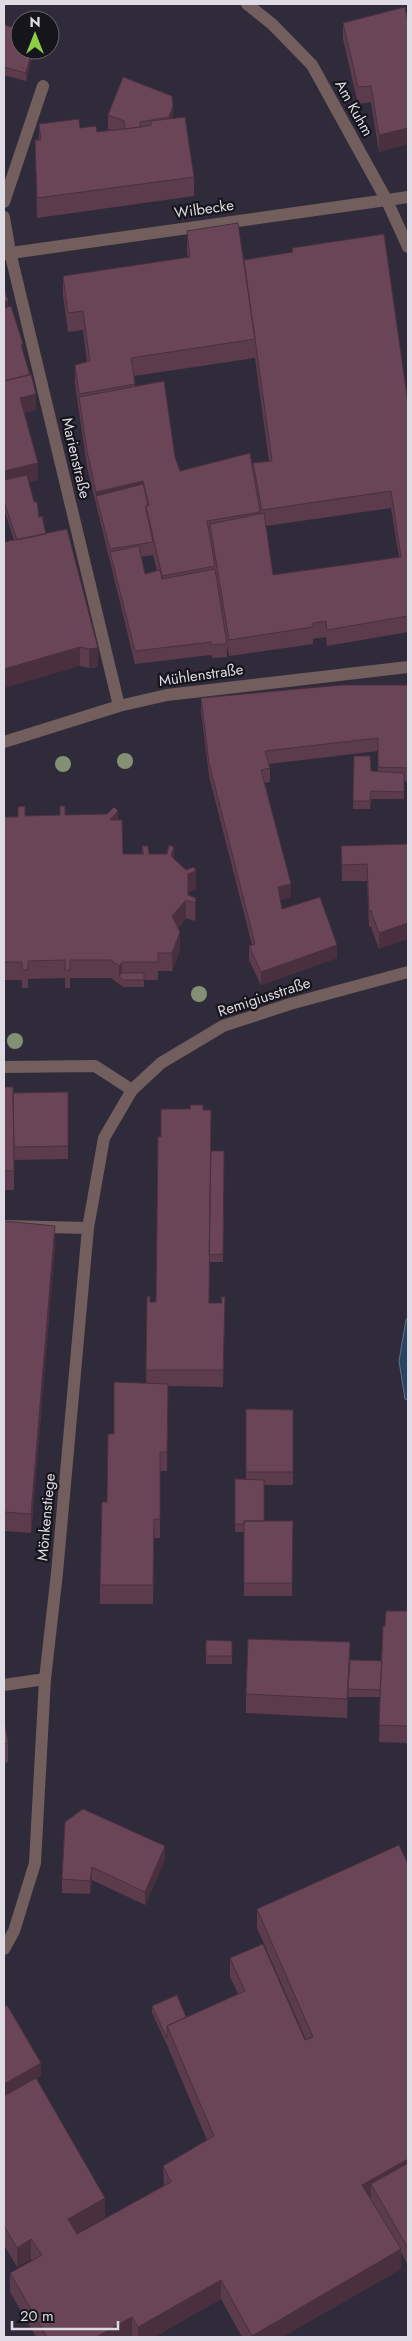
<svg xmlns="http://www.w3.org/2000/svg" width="412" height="2341" viewBox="0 0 412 2341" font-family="Jost,sans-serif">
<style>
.water{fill:#294561;stroke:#5f7289}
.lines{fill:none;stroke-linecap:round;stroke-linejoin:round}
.minor{stroke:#725e5c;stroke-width:12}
.tree{fill:#849074}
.wall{fill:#5b3b4c;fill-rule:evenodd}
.shaded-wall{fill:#4a303e}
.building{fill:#6a4558;stroke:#4a303e}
.labels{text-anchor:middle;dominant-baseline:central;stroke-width:4.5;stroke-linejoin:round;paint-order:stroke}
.street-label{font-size:15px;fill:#dedbe5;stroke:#17151c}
</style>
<rect width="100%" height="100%" fill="#302b3a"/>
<!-- water -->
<path class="water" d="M408,1317V1400L405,1399L399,1361L406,1320Z"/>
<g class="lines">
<!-- minor -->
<path class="minor" d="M247,4L272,24L312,65L387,201L408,247
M4,202L43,86
M4,217L10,252L119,706
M4,254L408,197
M4,742L119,706L167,695L408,667
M4,1067L95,1066L132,1090
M4,1226L88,1228
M4,1685L45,1679
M4,1949L14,1931L35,1863L45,1679L57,1573L88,1228L104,1138L132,1090L161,1063L223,1026L290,1004L408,972"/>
</g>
<!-- trees -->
<g class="tree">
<circle cx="125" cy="761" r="8"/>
<circle cx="63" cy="764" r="8"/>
<circle cx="199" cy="994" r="8"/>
<circle cx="15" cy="1041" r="8"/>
</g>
<!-- wall -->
<path class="wall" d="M343,23H408V144L379,152L371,102L358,104L343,39Z
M4,25L20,50H34L26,81L4,75Z
M123,77L173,118L194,177V196L37,218L35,140H39V124L97,132L112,130L108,129V115Z
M187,231L244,260L408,403V632L327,646L326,637L313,639V644L229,656L227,645V657L212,658L211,655L135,664L87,467L75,384V365L87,362L83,330L68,332L63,295V276L188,258L187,251ZM255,358L269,461L253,463V474L180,471L175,457L135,386L134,376ZM391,508L399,557L273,575L266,526ZM153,555L157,571L145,574L141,557Z
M4,302L8,307L23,354L36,410L24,413L38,480L29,482L34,502L39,517L98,667L89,668L80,666L14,540L4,510Z
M408,685V782L404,781V799H371L370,809H353L354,756L371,771L378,772V751L269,764L270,768V782L265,783L291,897L280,900L282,909L337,958L261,985L249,960V946L252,945L209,776L201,711V698Z
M60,815H65L118,820L123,854H142V846L149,854L174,859L196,889L188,892V895L196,898V916L195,921L186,918L178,928L180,950L172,971H158V980H144V987H123L111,978H70V988H65V978L28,979V988H22V980H4V817Z
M408,844L379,949L371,927H369L367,881H342L341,846Z
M4,1087L13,1093L68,1092V1159L14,1160V1190H4Z
M190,1105L203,1110L211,1156L224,1151L223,1262H209V1303H221L225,1297L223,1387L168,1386L167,1471H160V1538H154L153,1604H100V1585L107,1502L114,1434L146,1383L147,1297L150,1302H156L161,1137L190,1109Z
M4,1221L55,1245L31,1533L4,1531Z
M246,1409L293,1410V1485H264V1521H293L292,1596H244V1532H235V1479L246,1480Z
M408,1602V1743L379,1742L380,1697H348L347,1718L246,1713V1694L350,1660L382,1661L385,1626L407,1611Z
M206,1640L232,1641V1664H206Z
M4,1718L8,1743V1762L4,1763Z
M65,1822L165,1860L145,1905L92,1880L90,1894L62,1893V1879Z
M408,1864V2266L401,2252V2269L282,2337H242L221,2299L154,2337H133L132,2336L129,2337H36L10,2292V2273L33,2261L31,2259L17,2267L4,2245V2007L41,2076L36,2079L105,2217L77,2233V2234L164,2186L163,2166L207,2140L167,2045L152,2013V2006L186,2017L238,1994L230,1977V1958L305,2040H306L257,1928V1909Z"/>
<!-- shaded-wall -->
<path class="shaded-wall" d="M32,50H34L26,81V73Z
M173,106V119L169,130V117Z
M408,128V144L379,152V135Z
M8,301V320L4,321V302Z
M23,344V357L21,345Z
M36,394V410L20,414V398Z
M38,463V480L4,488V471Z
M143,481V497L96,496V492Z
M80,647V666L4,688V669Z
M98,648V667L89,668V649Z
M118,811V829L110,820Z
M174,847V865L171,856Z
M196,871V889L188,892V874Z
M291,884V897L278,900V887Z
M196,898V916L195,921V903Z
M186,900V918L172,934V916Z
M408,923V939L379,949V933Z
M180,932V950L172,971V953Z
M337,945V958L261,985V972Z
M122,962V979L119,976V966Z
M55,1226V1245L31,1533V1514Z
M350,1642V1662L347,1718V1699Z
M5,1813V1821L4,1823V1815Z
M165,1846V1860L145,1905V1892Z
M92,1867V1880L90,1894V1881Z
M41,2063V2076L4,2097V2084Z
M408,2159V2178L371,2184V2199L362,2204V2185Z
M105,2198V2217L68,2238V2219Z
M31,2239V2259L17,2267V2248Z
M401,2249V2269L282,2337H252V2336Z
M221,2280V2299L154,2337H138V2327Z
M132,2317V2336L129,2337H96Z"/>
<!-- building -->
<path class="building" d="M405,7L408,23V128L379,135L371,86L358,87L343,23Z
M4,25L20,29V50H32L26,73L4,67Z
M123,77L172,96L173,106L169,117L140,122V127L125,129L124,121L108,115Z
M185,117L194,177L37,198L35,140H41L39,124L79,119L80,128L96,126L97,132L141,127L151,125V121Z
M238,223L255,339L131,358L135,384L79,394L75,365L90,361L83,311L68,313L63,276L190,257L187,231Z
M384,234L408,403V616L327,630L326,621L313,623V627L229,640L210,524L264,513L273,575L401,557L391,491L262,510L253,463L272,461L244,260L293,252L292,248Z
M4,288L8,301L4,302Z
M11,306L23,344L21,345L30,375L4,381V308Z
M31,374L36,394L20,398L38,463L4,471V381Z
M164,381L175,457L180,471L250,453L260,512L207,521L215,566L162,576L146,506L149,505L143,481L96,492L87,451L79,397Z
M27,475L34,502H37L39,517L42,516L46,534L17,540L4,502V480Z
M143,484L148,505L146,506V509L153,542L110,549L96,496Z
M67,529L98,648L89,649L80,647L4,669V542Z
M139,546L145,574L160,570L162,579L215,569L227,644L212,645L211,642L135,651L110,552Z
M342,685H408V768L378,767V738L265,751L270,768L261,770L291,884L278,887L282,909L320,897L337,945L261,972L249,946L255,944L209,763L201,698Z
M354,756H370L371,771L404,773V792L371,791L370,801H353Z
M25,806V816L60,815V806H65V815L107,814L114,807L118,811L110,820H122L123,854H144L142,846H148L149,854H167L169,845L174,847L171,856L186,870L194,867L196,871L188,874V895L196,898L195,903L186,900L172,916L180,932L172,953H158V962H122L119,966L111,960H70V970H65V960L28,961V970H22V962H4V817H18V807Z
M408,844V923L379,933L371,911H369L367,864L342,865L341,846Z
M122,973H144V980H123L119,976Z
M4,1087H13L14,1171H4Z
M68,1092V1146L14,1147L13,1093Z
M190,1105H203V1110H211L209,1303H222L221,1297H225L223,1370H146L147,1297L150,1296V1302H156L158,1136L161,1137V1109H191Z
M211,1151H224L223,1254L209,1255Z
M4,1221L55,1226L31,1514L4,1512Z
M114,1382L168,1384L167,1452H160V1519H154L153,1585H100L102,1502H107L108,1434H114Z
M246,1409L293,1410V1472H246Z
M235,1479L264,1480V1521H244V1524H235Z
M244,1521H293L292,1583H244Z
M407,1602H408V1726L379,1725L383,1626H385L386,1611H407Z
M248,1639L350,1642L347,1699L246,1694Z
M206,1640L232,1641V1656H206Z
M350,1660L382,1661L380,1690L348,1689Z
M4,1718L8,1743L4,1744Z
M83,1809L165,1846L145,1892L92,1867L90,1881L62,1879L65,1822Z
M399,1845L408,1864V2159L362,2185L401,2249L252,2336L221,2280L138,2327L132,2317L96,2337H47L10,2273L42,2255L31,2239L17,2248L4,2226V2096L36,2078L105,2198L68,2219L77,2234L171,2182L163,2166L214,2136L167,2026L245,1991L230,1958L263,1944L305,2040L313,2037L257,1909Z
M177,1995L186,2017L167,2026V2038L152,2006Z
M7,2005L41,2063L4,2084V2007Z
M408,2163V2248L371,2184Z"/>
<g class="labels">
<!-- street labels -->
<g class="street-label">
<text transform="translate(354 108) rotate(61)">Am Kuhm</text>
<text transform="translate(204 209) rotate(-8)">Wilbecke</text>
<text transform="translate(76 458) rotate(77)">Marienstraße</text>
<text transform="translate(201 675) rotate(-8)">Mühlenstraße</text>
<text transform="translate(264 997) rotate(-18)">Remigiusstraße</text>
<text transform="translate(46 1517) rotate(-85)">Mönkenstiege</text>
</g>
</g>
<!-- border -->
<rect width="412" height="2341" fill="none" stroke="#dedbe5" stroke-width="10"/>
<!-- north arrow -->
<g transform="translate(35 35)"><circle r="24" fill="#17151c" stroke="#67646c"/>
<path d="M0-4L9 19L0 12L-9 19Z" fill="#8cce45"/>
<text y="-8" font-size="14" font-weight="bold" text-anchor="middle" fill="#dedbe5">N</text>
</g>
<!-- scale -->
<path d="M12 2321v8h106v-8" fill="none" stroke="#dedbe5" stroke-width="2.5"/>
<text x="20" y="2321" font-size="15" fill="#dedbe5" stroke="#17151c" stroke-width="4" paint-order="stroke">20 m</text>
</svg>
